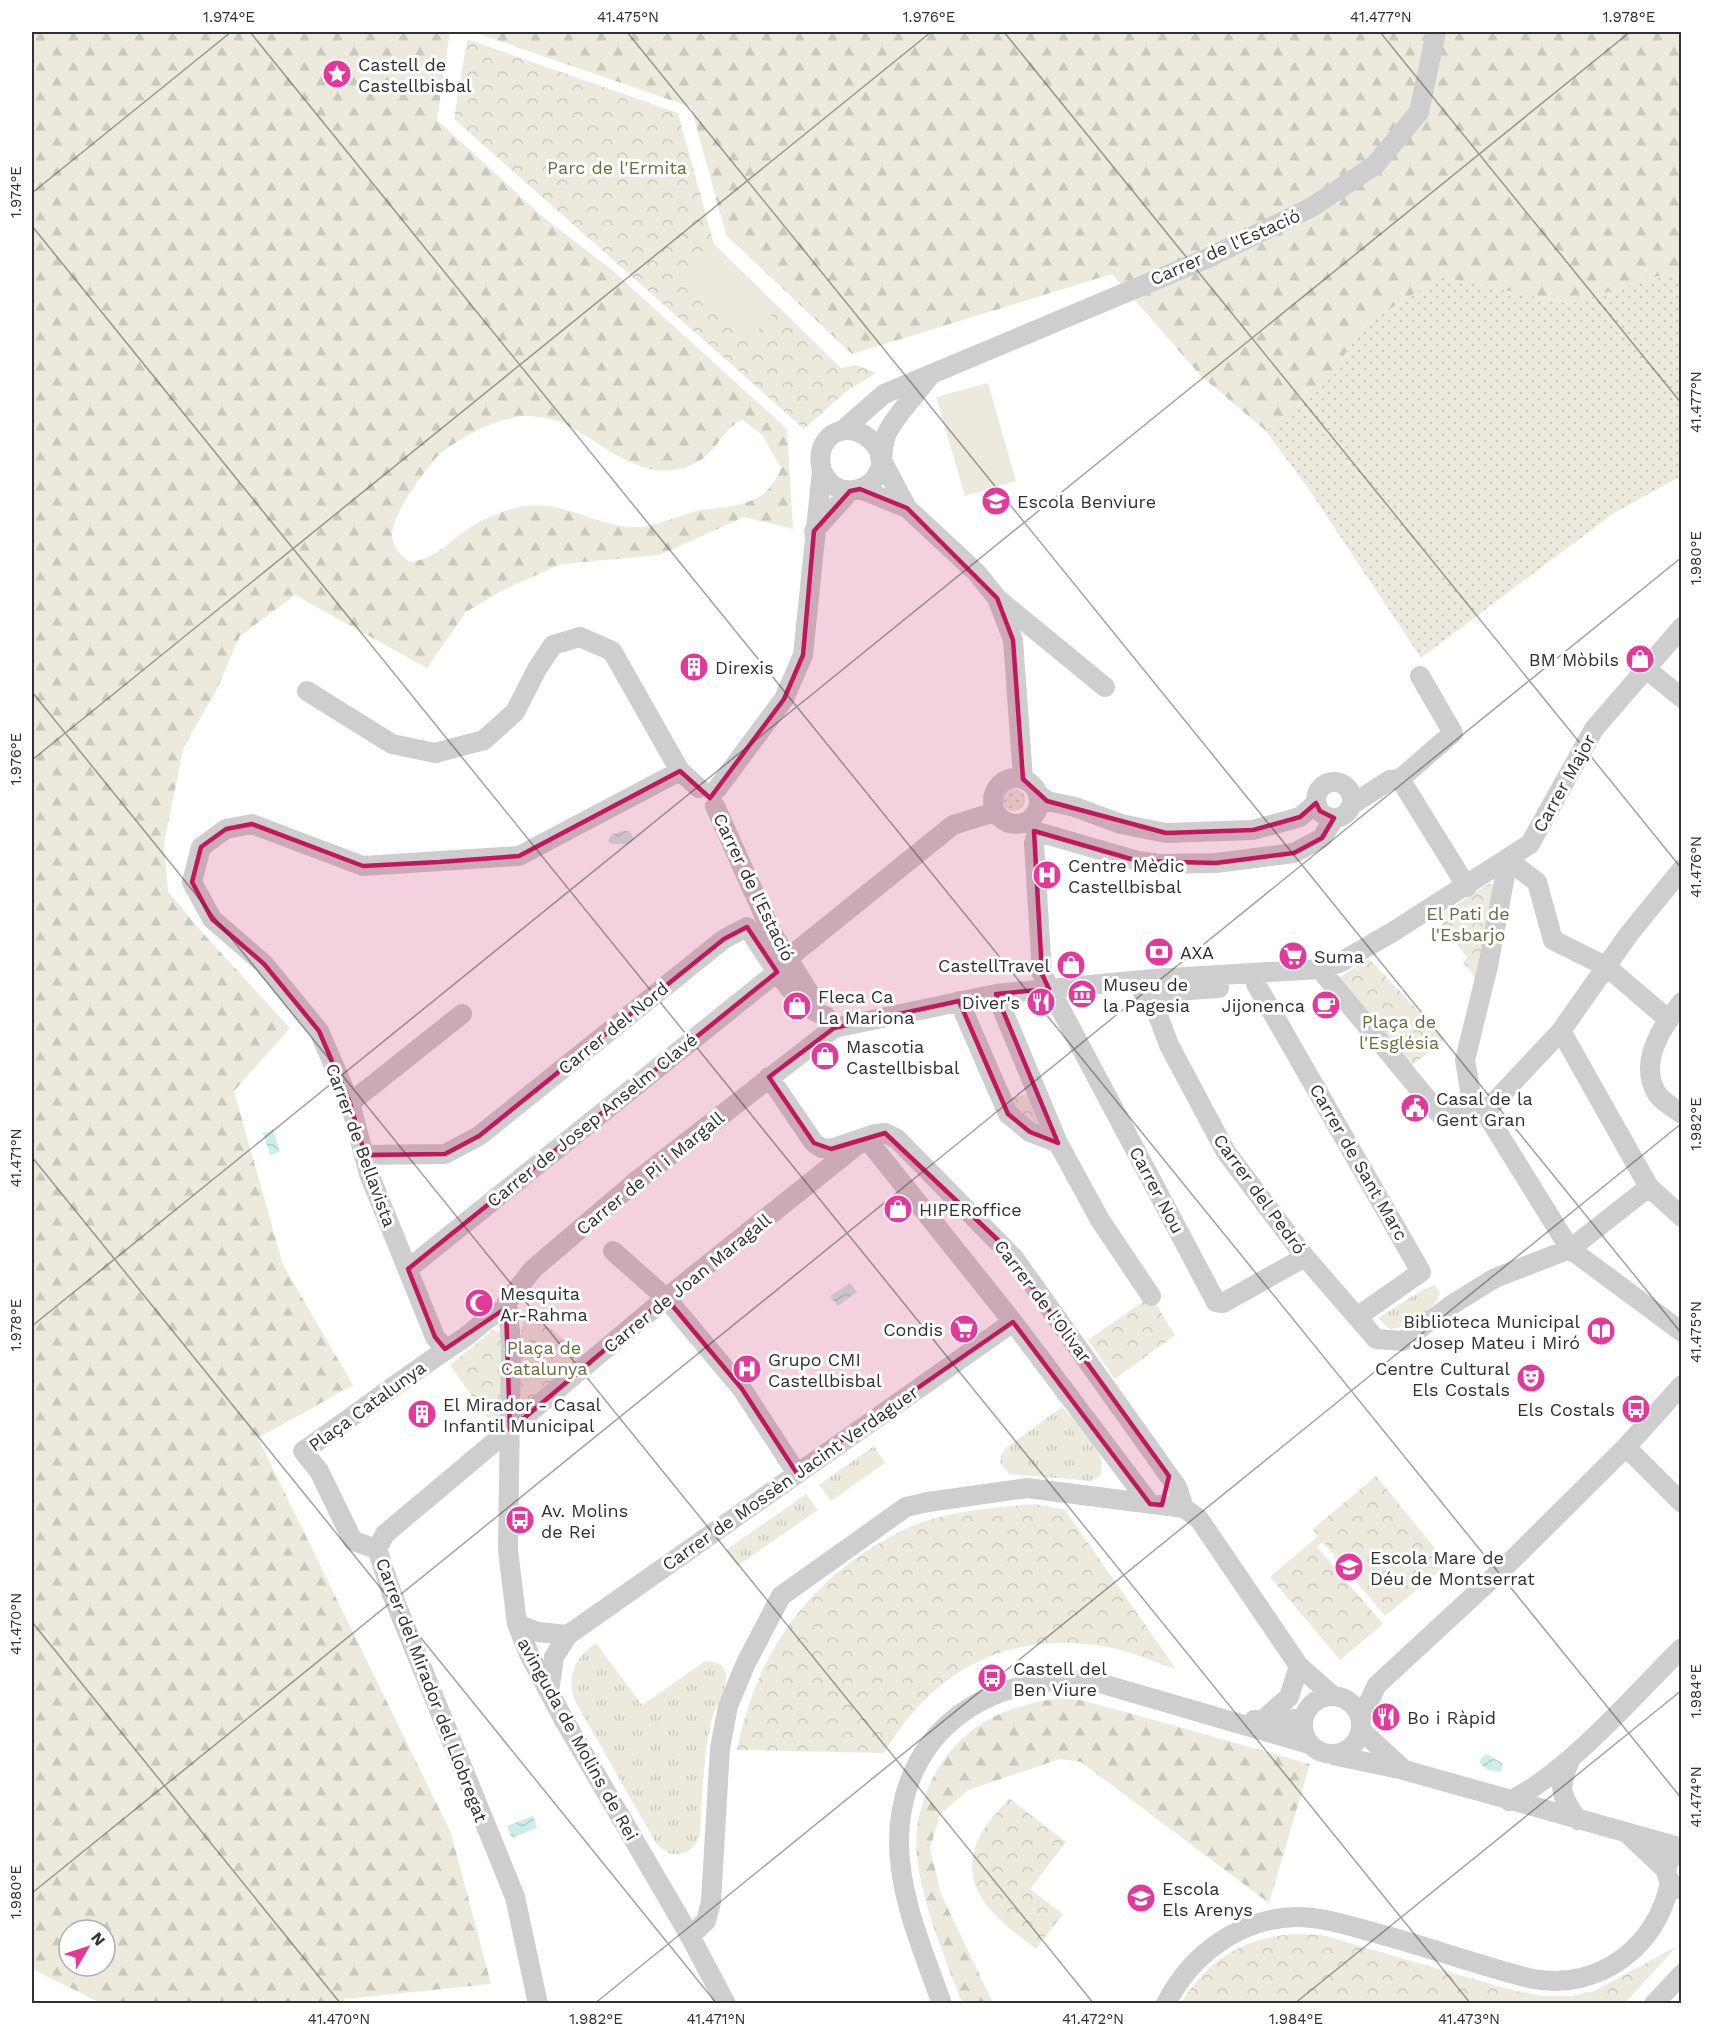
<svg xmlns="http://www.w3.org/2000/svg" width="1713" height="2035" viewBox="0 0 1713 2035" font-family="'Work Sans',sans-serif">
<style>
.grass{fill:url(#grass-tufts)}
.forest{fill:url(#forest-firs);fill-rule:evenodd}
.park{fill:url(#park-crowns)}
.garden{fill:url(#garden-dots)}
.pitch{fill:#ebeadd}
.water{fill:url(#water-waves)}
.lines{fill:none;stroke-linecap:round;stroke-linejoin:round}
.minor{stroke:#cecece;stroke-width:20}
.marked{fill:#c2185b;fill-opacity:0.2;stroke:#c2185b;stroke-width:4.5;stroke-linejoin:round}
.ticks{fill:none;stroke:#313131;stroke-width:1.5;stroke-opacity:0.45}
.labels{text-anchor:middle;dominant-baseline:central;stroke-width:6;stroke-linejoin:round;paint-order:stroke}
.poi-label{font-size:18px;fill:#313131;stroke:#fff;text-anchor:start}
.park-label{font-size:18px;fill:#6c6d3f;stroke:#fff}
.street-label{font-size:18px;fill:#313131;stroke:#fff}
.neatline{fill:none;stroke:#313131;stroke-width:2}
.ticks-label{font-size:15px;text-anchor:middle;fill:#313131}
</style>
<defs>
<pattern id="grass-tufts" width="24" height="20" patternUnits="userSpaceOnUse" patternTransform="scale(1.5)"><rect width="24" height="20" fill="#ebeadd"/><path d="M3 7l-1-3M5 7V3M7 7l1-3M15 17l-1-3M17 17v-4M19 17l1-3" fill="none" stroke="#cac9be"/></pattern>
<pattern id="forest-firs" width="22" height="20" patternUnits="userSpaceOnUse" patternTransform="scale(1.5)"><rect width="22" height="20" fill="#ebeadd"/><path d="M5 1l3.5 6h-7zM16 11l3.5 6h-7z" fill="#cac9be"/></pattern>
<pattern id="park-crowns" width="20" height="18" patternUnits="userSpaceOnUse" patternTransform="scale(1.5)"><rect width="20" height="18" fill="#ebeadd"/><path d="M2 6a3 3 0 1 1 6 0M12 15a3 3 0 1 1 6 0" fill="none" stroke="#cac9be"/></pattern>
<pattern id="garden-dots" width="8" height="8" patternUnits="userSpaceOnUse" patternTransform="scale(1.5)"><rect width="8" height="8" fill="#ebeadd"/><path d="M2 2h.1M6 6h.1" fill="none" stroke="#cac9be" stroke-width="1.8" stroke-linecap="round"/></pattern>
<pattern id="water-waves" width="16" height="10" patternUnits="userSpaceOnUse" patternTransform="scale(1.5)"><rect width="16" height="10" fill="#cdede9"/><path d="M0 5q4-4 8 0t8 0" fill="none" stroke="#b0ccc8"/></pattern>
</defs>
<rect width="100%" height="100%" fill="#fff"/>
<!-- grass -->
<path class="grass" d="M1435,1285L1440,1293C1438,1307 1404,1330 1390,1329L1378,1318L1422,1290Z
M1062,1407C1076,1424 1112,1454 1099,1477L1091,1481L1009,1474L1000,1462L1001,1455L1006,1448Z
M874,1446L885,1463L831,1501L819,1485Z
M806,1494L818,1510L737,1566L726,1550Z
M596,1643L642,1705L704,1662C714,1659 727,1665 726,1678C725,1693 714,1708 711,1723C703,1759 702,1798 700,1835C694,1849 687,1855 671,1854L657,1845L574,1699C567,1673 575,1658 596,1643Z"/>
<!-- forest -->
<path class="forest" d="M32,32H450L437,120L543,217L612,270L787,429L793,529L744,517L660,555L561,564L501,591L466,612L427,668L295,595L240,636L215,693L184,746L164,843L168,891L200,930L290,1028L234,1091L283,1265L353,1385L258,1438L451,1833L491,1984L345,1999L342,2003H101L32,1969ZM521,416C538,416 556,418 571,427C602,444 640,479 680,469C720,459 718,428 743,420L762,435L781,468C776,480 770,490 759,497C741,507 721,507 701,510C673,516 651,532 621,526C586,520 556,499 519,507C498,512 478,521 461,534C443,547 433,559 410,562C401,556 393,548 392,536C391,517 422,474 435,459C443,450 455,443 465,437C482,426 501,420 521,416ZM69,1930H105V1966H69Z
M473,32H1681V277L1665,274L1571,304L1441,277L1366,324L1324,385L1266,431L1200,375L1112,274L852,354L726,235L691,107Z
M1059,1698L1080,1700L1115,1709L1310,1764L1269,1903L1081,1762L1060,1759L968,1790L940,1815L930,1848L941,1894L993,2003H962C945,1957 922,1905 917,1856C912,1810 935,1759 971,1731C996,1711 1028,1703 1059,1698Z"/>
<!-- park -->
<path class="park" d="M467,39L678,113L714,244L841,368L856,365L877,373L848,390L804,429L454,119Z
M1490,883L1497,887L1477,980L1463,962L1467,958L1437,917Z
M1369,959L1445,1039L1400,1075L1325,986Z
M1031,1093L1053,1138L1006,1100Z
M1151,1296L1175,1335L1115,1379L1088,1340Z
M525,1310L586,1356L527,1403L523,1404L519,1395L520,1339Z
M493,1330L498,1331L503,1337L501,1421L495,1429L450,1365Z
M1376,1476L1448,1564L1385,1616L1323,1542L1317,1547L1383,1624L1340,1660L1270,1577L1318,1536L1313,1529Z
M1035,1504L1065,1510L1176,1669C1154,1662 1130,1651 1107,1647C1007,1630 935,1669 884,1753L737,1750C754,1664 798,1593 873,1547C890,1537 908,1526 926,1521C961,1510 999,1507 1035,1504Z
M1009,1798L1066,1842L1030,1889L1063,1914L1036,1949C1001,1922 956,1892 978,1840C984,1825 999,1811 1009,1798Z
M1297,1934L1322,1935L1508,1989L1542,1996H1571L1594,1991L1677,1946L1625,2003H1181C1209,1959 1244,1937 1297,1934Z"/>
<!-- garden -->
<path class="garden" d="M1665,274L1681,277V476L1614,513L1421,658L1312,494L1266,431L1324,385L1366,324L1441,277L1570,304Z
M1003 800a11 11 0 1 1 22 0a11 11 0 1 1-22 0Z"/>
<!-- pitch -->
<path class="pitch" d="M713,250L777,309L747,342L682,285Z
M988,383L1016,481L965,496L936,397Z"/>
<!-- water -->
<path class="water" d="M622,831H630L634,839L629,844H611L608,841L611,835Z
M273,1130L280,1152L270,1155L263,1133Z
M850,1283L857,1292L838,1306L830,1296Z
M1487,1754L1503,1764L1501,1772L1488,1770L1480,1763L1481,1758Z
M533,1816L537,1828L512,1838L507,1826Z"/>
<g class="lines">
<!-- minor -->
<path class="minor" d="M843,430L884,394L1208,258L1312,207L1375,165L1419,112L1436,32
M880,457L907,508L976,572L997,598L1013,640L1023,779
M822,471C825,476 829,483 834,486C851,496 873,488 880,469C884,457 881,445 887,433C897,413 916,395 929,377
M860,489L907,508
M814,531L850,491
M999,600L1105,687
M1645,668L1682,698
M307,691L392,744L435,753L484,740L515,712L537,669L553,645L580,637L612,651L680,771L699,788
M993 801a23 23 0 1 1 46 0a23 23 0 1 1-46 0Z
M1400,779L1467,887
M1316 800a18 18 0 1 1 36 0a18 18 0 1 1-36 0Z
M717,789L784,699L803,655L822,471C811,430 858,413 880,452
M1038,794L1047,801L1075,807L1121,824L1166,833L1253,830L1300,817L1316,803
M1351,805L1390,780L1400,779L1453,733L1420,676
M715,806L772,933L810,994
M1038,832L1034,843L1042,974L1216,1302L1223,1303L1305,1257
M1038,832L1138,861L1159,864L1216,863L1294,853L1322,838L1334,818
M1508,860L1488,966L1465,1060L1471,1096L1485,1112L1570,1249L1682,1332
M1508,860L1537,882L1553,940L1607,967L1669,1020
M787,959L953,825L995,812
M1320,969L1442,1117L1485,1112
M1256,984L1421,1272L1357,1317
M1143,993L1219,988
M1154,993L1157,1013L1169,1045L1226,1152L1305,1257L1376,1339L1403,1341L1453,1304L1495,1278L1570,1249L1649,1187
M996,994L1058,1143L1100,1220L1151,1296
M959,1001L1008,1114L1030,1132L1058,1143
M1682,1002C1662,1026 1639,1062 1656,1092C1661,1101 1674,1108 1682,1114
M1561,1031L1649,1187L1682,1217
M769,1077L814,1143L822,1148L831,1149L875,1134L885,1133L897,1139L1014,1258L1177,1487L1184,1508
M350,1103L462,1014
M1485,1112L1561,1031L1629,934L1682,869
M365,1155L445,1154L479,1136L724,939L747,927C765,952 795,1009 826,1016
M613,1251L666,1298L742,1389L796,1472
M408,1269L777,972
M445,1349L435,1337L369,1174L350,1103L319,1031L264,964L212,919L192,882L201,847L226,829L252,824L363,866L519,856L680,771
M1626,1447L1682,1503
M377,1549L353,1541L319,1471L303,1451C356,1415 407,1375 461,1340C477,1329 487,1316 506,1309
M517,1624L538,1632L568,1635
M549,1692L554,1657L568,1635L1013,1322
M1303 1725a29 29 0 1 1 58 0a29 29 0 1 1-58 0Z
M1361,1718L1377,1685L1510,1562L1626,1447L1682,1385
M1254,1720L1274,1722L1303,1718
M1262,1721L1289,1697L1299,1666
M1361,1730L1402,1768
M1333,1755L1404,1770L1682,1848
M1571,1758C1558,1787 1559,1794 1578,1820
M1509,1801C1567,1774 1635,1694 1682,1648
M1630,1836L1666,1870
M1679,1889C1661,1879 1663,1859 1682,1851
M690,1936L706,1921L711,1902L720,1748L728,1706L746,1663L781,1596L906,1507L928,1502L1027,1488L1184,1508L1199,1519L1299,1666L1332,1695
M538,2004L515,1897L392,1594L377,1549L385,1534L666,1298L866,1138L1013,1322L1150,1504
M726,2004L690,1936L564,1720L529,1654L517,1624L508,1550L511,1343L507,1302L533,1269L634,1183L834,1028L996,994L1153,979L1320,969L1339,963L1391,933L1530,844L1594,729L1682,627
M942,2004C924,1953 900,1899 899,1845C898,1731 990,1670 1096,1682L1309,1744
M1166,2004C1190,1955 1240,1918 1296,1917C1322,1917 1347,1925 1372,1932C1426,1946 1479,1966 1533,1979C1599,1991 1658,1946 1670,1882
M1654,2004L1682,1974"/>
</g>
<!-- marked area -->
<path class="marked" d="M860,489L907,508L997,598L1013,640L1023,779L1047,801L1166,833L1253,830L1300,817L1316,803L1320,811L1334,818L1322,838L1294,853L1216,863L1138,861L1034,831L1042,974L1049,989L996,994L1058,1143L1030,1132L1008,1114L959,1001L834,1028L769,1077L814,1143L831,1149L885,1133L999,1241L1169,1476L1162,1505L1150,1504L1013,1322L796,1472L742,1389L666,1298L510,1430L506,1308L445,1349L435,1337L408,1269L777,972L747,927L724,939L479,1136L445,1154L365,1155L350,1103L319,1031L264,964L212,919L192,882L201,847L226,829L252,824L363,866L439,862L519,856L680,771L710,798L784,699L803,655L814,531L850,491Z"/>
<!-- ticks -->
<path class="ticks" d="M250,32L1682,1799M627,32L1682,1334M1004,32L1682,869M1380,32L1682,404M32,193L231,32M32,226L1471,2004M32,692L1094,2004M32,760L931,32M32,1157L717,2004M32,1326L1630,32M32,1622L341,2004M32,1893L1682,557M594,2004L1682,1123M1294,2004L1682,1690"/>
<!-- icons -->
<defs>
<g id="sight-disc" transform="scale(1.5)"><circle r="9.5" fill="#e2399b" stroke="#fff"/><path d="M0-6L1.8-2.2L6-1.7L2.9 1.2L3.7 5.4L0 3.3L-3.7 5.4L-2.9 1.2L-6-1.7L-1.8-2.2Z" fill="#fff"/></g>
<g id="school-disc" transform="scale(1.5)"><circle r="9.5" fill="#e2399b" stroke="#fff"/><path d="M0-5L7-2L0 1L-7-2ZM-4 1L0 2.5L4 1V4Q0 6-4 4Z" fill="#fff"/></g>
<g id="shop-disc" transform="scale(1.5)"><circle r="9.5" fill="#e2399b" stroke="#fff"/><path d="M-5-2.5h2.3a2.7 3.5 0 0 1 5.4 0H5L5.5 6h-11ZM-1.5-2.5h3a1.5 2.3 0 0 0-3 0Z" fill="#fff"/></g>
<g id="building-disc" transform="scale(1.5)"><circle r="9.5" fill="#e2399b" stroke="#fff"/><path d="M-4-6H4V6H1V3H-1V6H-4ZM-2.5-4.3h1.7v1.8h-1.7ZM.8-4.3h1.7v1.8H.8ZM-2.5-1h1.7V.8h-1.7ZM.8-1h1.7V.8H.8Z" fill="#fff"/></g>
<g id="hospital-disc" transform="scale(1.5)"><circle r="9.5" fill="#e2399b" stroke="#fff"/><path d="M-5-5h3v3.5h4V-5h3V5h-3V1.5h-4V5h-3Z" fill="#fff"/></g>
<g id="bank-disc" transform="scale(1.5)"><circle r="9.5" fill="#e2399b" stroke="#fff"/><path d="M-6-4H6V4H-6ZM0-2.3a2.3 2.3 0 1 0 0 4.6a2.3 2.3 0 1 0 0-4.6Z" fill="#fff"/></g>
<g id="supermarket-disc" transform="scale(1.5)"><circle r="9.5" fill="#e2399b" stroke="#fff"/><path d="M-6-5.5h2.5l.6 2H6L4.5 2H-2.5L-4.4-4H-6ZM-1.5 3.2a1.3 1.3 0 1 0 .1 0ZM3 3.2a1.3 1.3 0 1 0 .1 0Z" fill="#fff"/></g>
<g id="museum-disc" transform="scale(1.5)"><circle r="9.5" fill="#e2399b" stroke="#fff"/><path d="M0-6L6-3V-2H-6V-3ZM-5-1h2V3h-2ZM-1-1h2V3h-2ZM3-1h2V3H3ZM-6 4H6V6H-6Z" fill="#fff"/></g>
<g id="restaurant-disc" transform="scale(1.5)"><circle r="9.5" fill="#e2399b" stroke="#fff"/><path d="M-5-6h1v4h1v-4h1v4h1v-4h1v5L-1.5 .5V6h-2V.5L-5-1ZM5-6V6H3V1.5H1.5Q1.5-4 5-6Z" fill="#fff"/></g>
<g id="cafe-disc" transform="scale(1.5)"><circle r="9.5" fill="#e2399b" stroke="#fff"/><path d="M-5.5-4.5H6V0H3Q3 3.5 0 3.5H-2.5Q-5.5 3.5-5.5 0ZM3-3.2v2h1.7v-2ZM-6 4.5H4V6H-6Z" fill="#fff"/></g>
<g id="civic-disc" transform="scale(1.5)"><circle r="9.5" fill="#e2399b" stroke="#fff"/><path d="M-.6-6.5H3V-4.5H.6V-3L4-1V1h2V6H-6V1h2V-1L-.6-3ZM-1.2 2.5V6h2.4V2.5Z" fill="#fff"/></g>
<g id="mosque-disc" transform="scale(1.5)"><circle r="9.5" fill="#e2399b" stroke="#fff"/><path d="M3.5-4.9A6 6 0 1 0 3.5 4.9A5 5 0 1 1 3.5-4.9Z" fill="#fff"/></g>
<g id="library-disc" transform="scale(1.5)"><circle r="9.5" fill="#e2399b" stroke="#fff"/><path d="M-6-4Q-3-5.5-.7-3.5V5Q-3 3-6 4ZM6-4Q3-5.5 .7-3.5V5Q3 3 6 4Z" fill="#fff"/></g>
<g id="theatre-disc" transform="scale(1.5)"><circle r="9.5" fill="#e2399b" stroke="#fff"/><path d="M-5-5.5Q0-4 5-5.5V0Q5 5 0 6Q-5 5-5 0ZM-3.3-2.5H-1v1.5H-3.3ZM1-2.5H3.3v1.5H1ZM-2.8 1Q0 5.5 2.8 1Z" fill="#fff"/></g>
<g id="bus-disc" transform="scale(1.5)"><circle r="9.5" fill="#e2399b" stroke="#fff"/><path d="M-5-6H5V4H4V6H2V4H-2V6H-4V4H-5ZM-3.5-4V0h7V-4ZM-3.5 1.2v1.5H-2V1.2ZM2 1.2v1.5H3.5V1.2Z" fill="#fff"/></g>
</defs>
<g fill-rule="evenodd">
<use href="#sight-disc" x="337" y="74"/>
<use href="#school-disc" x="996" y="501"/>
<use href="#shop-disc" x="1640" y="659"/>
<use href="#building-disc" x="694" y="667"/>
<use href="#hospital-disc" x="1047" y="875"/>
<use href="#bank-disc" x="1159" y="952"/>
<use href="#supermarket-disc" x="1293" y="956"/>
<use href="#shop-disc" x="1071" y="965"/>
<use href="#museum-disc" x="1082" y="994"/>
<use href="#restaurant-disc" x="1041" y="1002"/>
<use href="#cafe-disc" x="1326" y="1005"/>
<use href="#shop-disc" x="797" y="1006"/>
<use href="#shop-disc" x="825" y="1056"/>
<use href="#civic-disc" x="1415" y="1108"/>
<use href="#shop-disc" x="898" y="1209"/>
<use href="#mosque-disc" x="479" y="1303"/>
<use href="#supermarket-disc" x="964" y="1329"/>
<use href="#library-disc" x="1601" y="1331"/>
<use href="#hospital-disc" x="747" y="1369"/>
<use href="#theatre-disc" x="1531" y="1378"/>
<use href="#bus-disc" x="1636" y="1409"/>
<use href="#building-disc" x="422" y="1414"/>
<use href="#bus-disc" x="520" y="1520"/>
<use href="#school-disc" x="1349" y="1567"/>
<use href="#bus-disc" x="992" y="1678"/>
<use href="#restaurant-disc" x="1386" y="1717"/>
<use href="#school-disc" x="1141" y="1898"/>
</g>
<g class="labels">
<!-- poi labels -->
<g class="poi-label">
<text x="358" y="64">Castell de<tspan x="358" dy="21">Castellbisbal</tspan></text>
<text x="1017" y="501">Escola Benviure</text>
<text x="1619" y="659" text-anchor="end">BM Mòbils</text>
<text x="715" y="667">Direxis</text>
<text x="1068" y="865">Centre Mèdic<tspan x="1068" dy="21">Castellbisbal</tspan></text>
<text x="1180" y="952">AXA</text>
<text x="1314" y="956">Suma</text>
<text x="1050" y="965" text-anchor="end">CastellTravel</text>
<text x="1103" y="984">Museu de<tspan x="1103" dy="21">la Pagesia</tspan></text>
<text x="818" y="996">Fleca Ca<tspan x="818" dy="21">La Mariona</tspan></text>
<text x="1020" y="1002" text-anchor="end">Diver's</text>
<text x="1305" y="1005" text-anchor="end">Jijonenca</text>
<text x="846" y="1046">Mascotia<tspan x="846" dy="21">Castellbisbal</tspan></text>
<text x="1436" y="1098">Casal de la<tspan x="1436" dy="21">Gent Gran</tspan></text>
<text x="919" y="1209">HIPERoffice</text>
<text x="500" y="1293">Mesquita<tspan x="500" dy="21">Ar-Rahma</tspan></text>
<text x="1580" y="1321" text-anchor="end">Biblioteca Municipal<tspan x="1580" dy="21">Josep Mateu i Miró</tspan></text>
<text x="943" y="1329" text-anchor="end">Condis</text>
<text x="768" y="1359">Grupo CMI<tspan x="768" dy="21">Castellbisbal</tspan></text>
<text x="1510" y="1368" text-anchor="end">Centre Cultural<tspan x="1510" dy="21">Els Costals</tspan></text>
<text x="443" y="1404">El Mirador - Casal<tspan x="443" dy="21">Infantil Municipal</tspan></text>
<text x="1615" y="1409" text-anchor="end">Els Costals</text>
<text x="541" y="1510">Av. Molins<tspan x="541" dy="21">de Rei</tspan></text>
<text x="1370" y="1557">Escola Mare de<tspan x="1370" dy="21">Déu de Montserrat</tspan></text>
<text x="1013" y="1668">Castell del<tspan x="1013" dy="21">Ben Viure</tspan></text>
<text x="1407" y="1717">Bo i Ràpid</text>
<text x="1162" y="1888">Escola<tspan x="1162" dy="21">Els Arenys</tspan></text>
</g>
<!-- park labels -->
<g class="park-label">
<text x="617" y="167">Parc de l'Ermita</text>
<text x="1468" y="913">El Pati de<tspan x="1468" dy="21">l'Esbarjo</tspan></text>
<text x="1399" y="1021">Plaça de<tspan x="1399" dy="21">l'Església</tspan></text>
<text x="544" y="1347">Plaça de<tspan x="544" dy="21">Catalunya</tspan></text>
</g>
<!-- street labels -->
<g class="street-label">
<text transform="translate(1225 247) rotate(-24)">Carrer de l'Estació</text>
<text transform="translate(1564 783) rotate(-61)">Carrer Major</text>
<text transform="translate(754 887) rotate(64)">Carrer de l'Estació</text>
<text transform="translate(613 1028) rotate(-39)">Carrer del Nord</text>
<text transform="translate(592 1120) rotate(-39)">Carrer de Josep Anselm Clavé</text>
<text transform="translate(361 1145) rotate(70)">Carrer de Bellavista</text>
<text transform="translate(1359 1162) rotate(60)">Carrer de Sant Marc</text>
<text transform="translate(650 1173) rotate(-39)">Carrer de Pi i Margall</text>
<text transform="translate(1157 1190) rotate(62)">Carrer Nou</text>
<text transform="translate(1260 1194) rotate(54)">Carrer del Pedró</text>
<text transform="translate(687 1283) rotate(-39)">Carrer de Joan Maragall</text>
<text transform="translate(1043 1301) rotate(53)">Carrer de l'Olivar</text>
<text transform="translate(367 1406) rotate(-36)">Plaça Catalunya</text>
<text transform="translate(790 1478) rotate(-35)">Carrer de Mossèn Jacint Verdaguer</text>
<text transform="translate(432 1690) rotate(69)">Carrer del Mirador del Llobregat</text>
<text transform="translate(578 1739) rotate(61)">avinguda de Molins de Rei</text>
</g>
</g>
<!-- border -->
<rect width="1713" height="2035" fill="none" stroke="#ffffff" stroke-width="66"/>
<!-- north arrow -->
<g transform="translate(87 1948) rotate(51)"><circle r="28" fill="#ffffff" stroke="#adadad" stroke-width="1.5"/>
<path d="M0-4.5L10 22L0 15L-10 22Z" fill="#e2399b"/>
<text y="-9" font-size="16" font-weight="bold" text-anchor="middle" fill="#313131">N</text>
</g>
<rect x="33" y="33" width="1647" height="1969" class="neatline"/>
<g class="ticks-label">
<text x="229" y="22">1.974°E</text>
<text x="628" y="22">41.475°N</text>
<text x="929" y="22">1.976°E</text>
<text x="1381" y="22">41.477°N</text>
<text x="1629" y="22">1.978°E</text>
<text transform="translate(16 192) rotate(-90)" y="5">1.974°E</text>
<text transform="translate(1696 402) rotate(-90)" y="5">41.477°N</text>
<text transform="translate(1696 558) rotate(-90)" y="5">1.980°E</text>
<text transform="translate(16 759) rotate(-90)" y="5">1.976°E</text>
<text transform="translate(1696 867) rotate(-90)" y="5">41.476°N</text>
<text transform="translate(1696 1124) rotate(-90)" y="5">1.982°E</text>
<text transform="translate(16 1158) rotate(-90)" y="5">41.471°N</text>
<text transform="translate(16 1325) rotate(-90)" y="5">1.978°E</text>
<text transform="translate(1696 1332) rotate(-90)" y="5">41.475°N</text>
<text transform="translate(16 1624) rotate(-90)" y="5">41.470°N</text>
<text transform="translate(1696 1691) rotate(-90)" y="5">1.984°E</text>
<text transform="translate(1696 1797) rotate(-90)" y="5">41.474°N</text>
<text transform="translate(16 1892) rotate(-90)" y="5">1.980°E</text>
<text x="339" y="2024">41.470°N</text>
<text x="596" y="2024">1.982°E</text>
<text x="716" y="2024">41.471°N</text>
<text x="1093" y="2024">41.472°N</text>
<text x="1296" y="2024">1.984°E</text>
<text x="1469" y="2024">41.473°N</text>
</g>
</svg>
